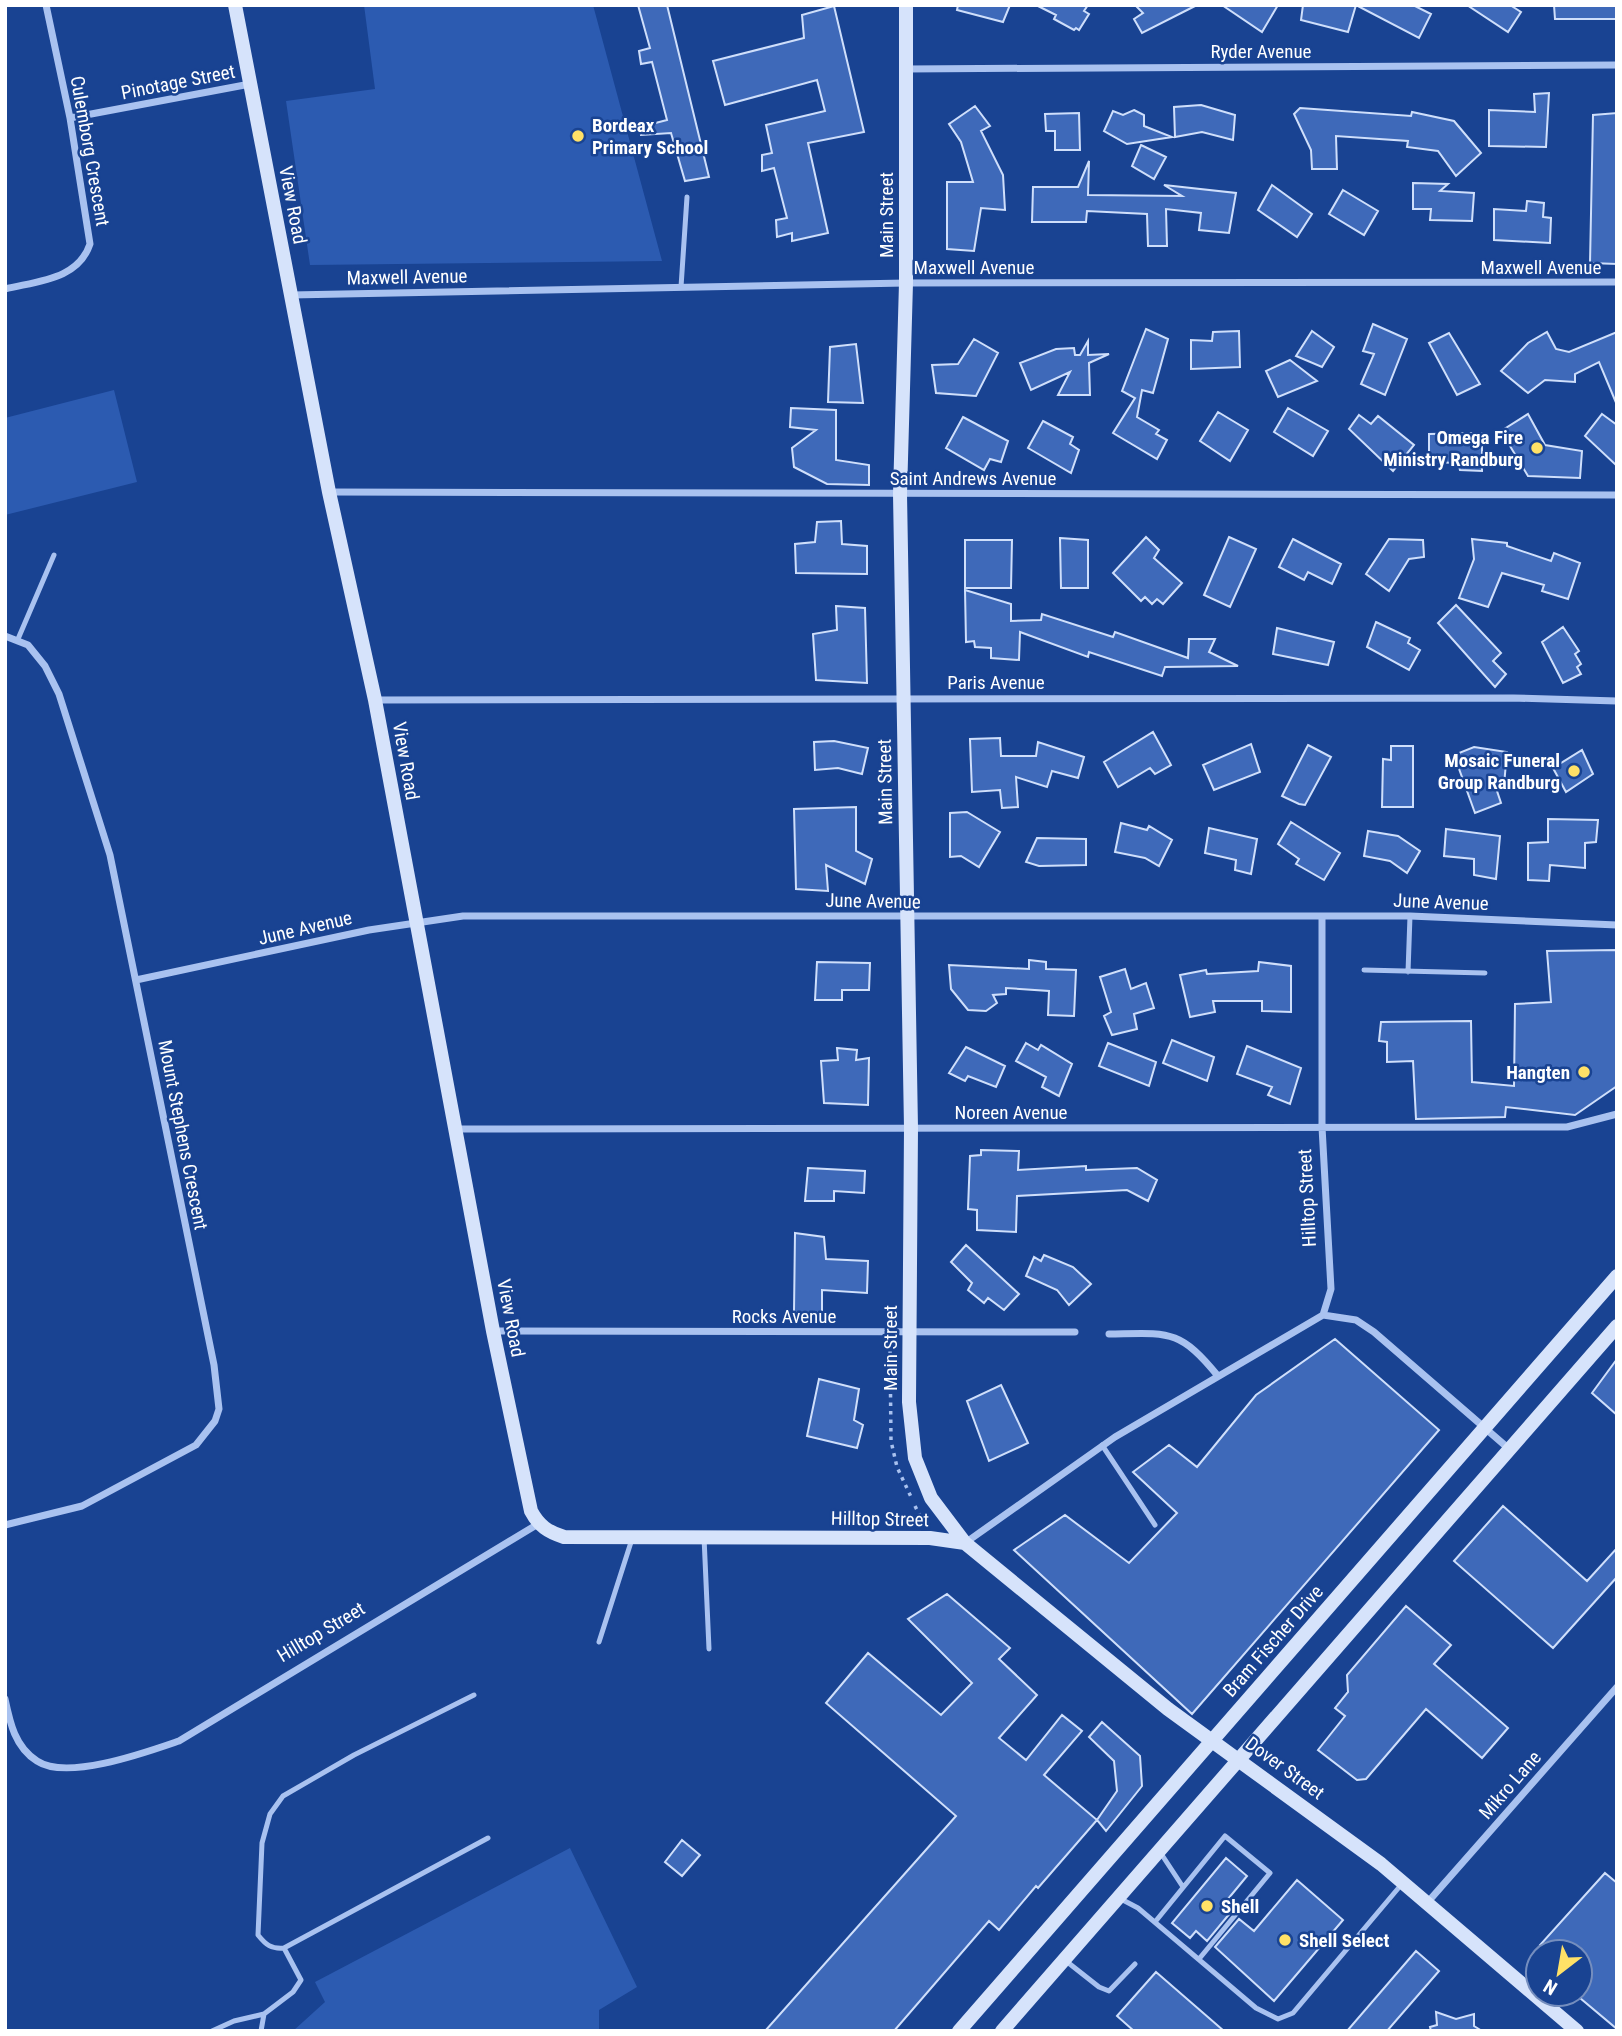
<svg xmlns="http://www.w3.org/2000/svg" width="1622" height="2036" viewBox="0 0 1622 2036" font-family="'Roboto Condensed',sans-serif">
<style>
.green{fill:#2c5bb1}
.building{fill:#3e69b9;stroke:#cfdffb;stroke-width:2}
.lines{fill:none;stroke-linecap:round;stroke-linejoin:round}
.path{stroke:#a9c2f0;stroke-width:3.5;stroke-dasharray:3.5 5;stroke-linecap:butt}
.lane{stroke:#a9c2f0;stroke-width:5}
.street{stroke:#a9c2f0;stroke-width:7}
.secondary{stroke:#d6e3fb;stroke-width:14}
.poi-dot{fill:#ffe167;stroke:#194392;stroke-width:2.5}
.labels{text-anchor:middle;dominant-baseline:central;stroke-width:5;stroke-linejoin:round;paint-order:stroke}
.street-label{font-size:19px;fill:#fff;stroke:#194392}
.poi-label{font-size:19px;font-weight:bold;fill:#fff;stroke:#194392;text-anchor:start}
</style>
<rect width="100%" height="100%" fill="#194392"/>
<!-- green -->
<path class="green" d="M364,5H593L662,261L310,265L286,101L375,89Z
M114,390L137,482L5,515V418Z
M570,1848L637,1987L599,2010V2031H293L325,2002L315,1982Z"/>
<!-- building -->
<path class="building" d="M638,5H667L709,177L685,181L671,133L641,135L640,127L667,120L652,62L641,64L639,51L650,48Z
M958,5H1010L1003,22L957,10Z
M1036,5H1088L1084,11L1089,14L1079,30L1076,28L1074,30L1054,19L1056,15Z
M1135,5H1197L1142,33L1134,19L1143,13Z
M1222,5H1278L1262,32Z
M1303,5H1413L1431,14L1419,38L1356,5L1348,32L1301,20Z
M1467,5H1510L1521,12L1508,32Z
M1554,5H1617V19H1555Z
M834,6L864,132L808,143L828,233L792,241V233L777,237L776,220L787,218L774,168L762,171V155L772,153L766,125L825,111L817,80L725,105L713,61L804,38L802,15Z
M1549,93L1546,147L1489,146V110L1535,112L1534,94Z
M1201,105L1235,115L1233,140L1202,132L1175,137L1174,107Z
M975,106L990,126L981,131L1003,175L1005,210L981,208L974,251L947,249V182H973L961,142L949,124Z
M1300,108L1411,116L1412,112L1454,121L1481,153L1456,176L1438,151L1407,147L1408,141L1336,136L1337,169H1312L1311,150L1294,114Z
M1134,110L1144,115V126L1172,137L1127,144L1104,131L1113,111L1123,115Z
M1079,113L1080,150H1055V131H1046L1045,114Z
M1617,113V264L1590,263L1593,115Z
M1141,145L1166,157L1154,179L1132,166Z
M1089,161L1088,195L1182,196L1164,185L1236,193L1229,233L1199,230L1201,213L1166,209L1167,246H1148L1147,214L1087,211L1086,222H1032L1033,187H1078Z
M1413,183L1448,184L1440,191L1474,193L1472,221L1430,220L1431,209H1413Z
M1272,185L1312,214L1297,237L1258,210Z
M1343,190L1378,211L1364,235L1329,214Z
M1527,201L1544,203L1543,217L1551,218L1550,243L1494,240V209L1526,211Z
M1373,324L1407,339L1385,395L1361,384L1374,354L1363,351Z
M1146,329L1168,339L1153,393L1142,390L1137,417L1159,430L1156,434L1167,440L1157,459L1113,433L1135,398L1122,391Z
M1239,331L1240,367L1191,369V340L1212,341L1213,332Z
M1312,331L1334,347L1322,367L1296,356Z
M1547,332L1556,349L1569,352L1617,332V405L1599,362L1575,374V382L1545,380L1528,393L1501,371L1528,343Z
M1449,333L1480,384L1457,395L1429,343Z
M974,339L998,353L976,396L936,393L932,365L958,364Z
M1088,341V355L1109,354L1089,363L1090,395H1058L1070,372L1031,390L1020,363L1056,349L1074,348L1075,355H1080Z
M856,344L863,403L828,402L830,347Z
M1290,360L1317,381L1278,397L1266,371Z
M791,408L836,410V460L869,465V485L827,484L794,467L792,448L816,430L790,427Z
M1288,408L1328,431L1313,456L1274,432Z
M1218,412L1248,430L1230,461L1200,441Z
M1528,414L1545,445L1582,451L1580,478L1528,476L1501,431Z
M1602,414L1617,425V466L1585,436Z
M1359,415L1371,424L1378,416L1414,445L1393,471L1349,429Z
M963,417L1008,441L1001,462L990,459L984,470L946,448Z
M1043,421L1073,437L1070,444L1079,450L1071,473L1028,448Z
M1482,433V471L1460,470L1458,463L1429,462V434Z
M841,521L842,544L867,546V574L796,573L795,544L815,542L817,522Z
M1146,537L1159,550L1154,558L1182,583L1163,604L1157,599L1152,604L1145,597L1141,601L1113,573Z
M1229,537L1256,549L1230,607L1204,595Z
M1060,538L1088,540V588H1061Z
M1293,539L1341,564L1332,584L1308,572L1304,580L1279,567Z
M1389,539L1423,540L1424,557L1409,559L1389,591L1366,574Z
M1472,539L1507,543V546L1551,561L1554,553L1580,563L1568,599L1542,591L1544,585L1502,573L1488,607L1459,598L1474,559Z
M965,540H1012L1011,588H965Z
M965,590L1011,604V621L1041,620L1042,614L1113,637L1115,632L1188,658L1189,639H1215L1209,652L1238,666L1165,667L1162,676L1089,652L1088,657L1020,632L1019,660L991,658V648L975,647L974,641L966,642Z
M1456,605L1501,653L1493,661L1506,674L1495,687L1438,623Z
M836,606L865,608L867,683L816,680L813,634L837,630Z
M1376,622L1410,638L1408,643L1420,650L1409,670L1367,647Z
M1563,627L1579,651L1575,654L1581,664L1577,667L1581,674L1563,683L1542,642Z
M1277,628L1334,642L1328,665L1273,654Z
M1153,732L1171,765L1155,774L1150,768L1118,787L1104,762Z
M1000,738L1001,756H1036L1038,742L1084,757L1078,778L1052,771L1047,787L1016,777L1018,807L1002,808L1000,790L972,792L970,739Z
M834,741L868,748L862,774L838,768L815,770L814,742Z
M1251,744L1260,772L1214,790L1203,765Z
M1308,745L1331,757L1305,805L1299,804L1282,796Z
M1391,746H1413V807H1382L1383,759L1391,760Z
M1474,747L1507,752L1504,785L1496,788L1501,803L1475,813L1454,755Z
M1582,750L1593,774L1566,792L1553,768Z
M856,807V851L872,859L865,884L826,865L828,891L796,889L794,809Z
M967,812L1000,832L979,867L961,856L950,857V813Z
M1548,819L1598,820L1596,842L1585,843V868L1550,865L1549,881L1528,880V843L1548,842Z
M1291,822L1340,853L1324,880L1296,864L1299,859L1278,844Z
M1121,823L1147,830L1149,826L1172,840L1159,866L1145,858L1115,852Z
M1209,828L1257,839L1251,874L1235,870L1236,860L1205,853Z
M1446,829L1500,836L1496,879L1474,875V859L1444,856Z
M1368,831L1398,836L1420,851L1407,873L1390,861L1364,856Z
M1037,838L1086,839V865L1039,866L1026,862Z
M1617,950V1086L1575,1115L1506,1107L1505,1117L1416,1119L1413,1061L1387,1062V1042L1379,1041L1381,1022L1471,1021L1472,1082L1514,1086L1515,1004L1551,1002L1547,951Z
M1029,960L1046,962V969L1076,970L1074,1016L1048,1015L1049,991L1006,988V994L993,995L997,1003L986,1011L968,1010L951,989L949,965L1029,969Z
M817,962L870,963L869,990H842V1000H815Z
M1259,962L1291,966V1012L1262,1011V1001H1213L1215,1012L1190,1017L1180,975L1206,970L1207,974L1258,971Z
M1125,969L1131,989L1146,983L1154,1008L1134,1014L1137,1029L1112,1035L1104,1016L1111,1012L1100,977Z
M1172,1040L1214,1057L1207,1081L1163,1063Z
M1026,1043L1038,1050L1041,1045L1072,1064L1059,1096L1042,1087L1046,1077L1016,1061Z
M1108,1043L1156,1062L1149,1086L1099,1066Z
M1247,1046L1301,1068L1290,1104L1268,1095L1272,1087L1237,1074Z
M966,1047L1005,1066L996,1087L968,1076L965,1081L949,1073Z
M837,1048L857,1050L856,1060L869,1058L868,1105L824,1103L821,1061L838,1060Z
M981,1150L1019,1151L1018,1170L1086,1166V1170L1137,1168L1157,1180L1148,1201L1127,1190L1017,1196L1016,1232L977,1230V1210L968,1209L970,1156L981,1155Z
M808,1168L865,1171L864,1193L834,1191V1201H805Z
M795,1233L824,1237L826,1259L868,1261L867,1293L822,1290V1312H794Z
M966,1245L1019,1294L1004,1310L988,1298L984,1303L968,1290L972,1283L951,1262Z
M1044,1255L1073,1267L1091,1284L1069,1305L1057,1290L1026,1276L1034,1257L1041,1261Z
M1335,1339L1439,1430L1192,1714L1014,1550L1065,1515L1129,1563L1177,1513L1133,1472L1169,1445L1197,1467L1256,1395Z
M1617,1359V1415L1592,1393Z
M819,1379L859,1389L854,1420L863,1425L857,1448L807,1436Z
M1001,1385L1028,1443L989,1461L967,1401Z
M1503,1506L1587,1581L1617,1548V1577L1553,1648L1454,1561Z
M947,1594L1010,1648L999,1659L1037,1695L999,1738L1026,1760L1062,1715L1082,1731L1044,1775L1097,1820L1038,1888L1036,1886L999,1930L989,1921L894,2031H765L956,1816L826,1703L868,1653L941,1715L972,1683L908,1619Z
M1406,1606L1451,1645L1434,1664L1508,1728L1482,1758L1426,1709L1366,1779L1357,1780L1318,1750L1345,1716L1335,1708L1348,1692L1347,1675Z
M1102,1722L1140,1756L1142,1786L1106,1831L1097,1820L1117,1791L1114,1761L1089,1737Z
M682,1840L700,1855L682,1876L665,1862Z
M1226,1858L1247,1876L1223,1905L1231,1912L1207,1941L1196,1931L1190,1938L1172,1923Z
M1605,1873L1617,1883V2029L1580,1998V1952H1549L1540,1945Z
M1297,1880L1343,1920L1274,2001L1215,1947L1239,1919L1254,1931Z
M1416,1951L1439,1971L1387,2031H1347Z
M1156,1972L1224,2031H1134L1117,2016Z
M1436,2012L1456,2019L1474,2014V2026L1482,2031H1431L1430,2027L1437,2025Z"/>
<g class="lines">
<!-- path -->
<path class="path" d="M890,1343L891,1441L897,1467L912,1499
M915,1506L924,1524"/>
<!-- lane -->
<path class="lane" d="M681,287L687,197
M18,639L54,555
M1364,970L1485,973
M1408,972L1410,916
M1102,1445L1155,1525
M704,1537L709,1649
M599,1642L632,1539
M474,1695L354,1755L283,1796L270,1814L262,1843L258,1935C266,1945 271,1949 284,1948L488,1838
M1160,1852L1183,1887
M1119,1898L1138,1908L1256,2008L1278,2019L1293,2013L1401,1885
M1155,1922L1225,1836L1270,1873L1199,1959
M1066,1961L1099,1987L1109,1991L1135,1964
M212,2031L234,2021L264,2014
M261,2031L264,2014L293,1992L301,1980L284,1948"/>
<!-- street -->
<path class="street" d="M906,69L1617,65
M70,118L250,84
M5,289C37,281 78,280 90,244L70,118L46,5
M291,295L906,283L1617,282
M329,492L1617,495
M5,636L28,645L45,666L59,694L110,855L214,1365L219,1409L215,1421L196,1445L82,1506L5,1525
M375,700L1513,698L1617,701
M136,980L369,930L463,916H1410L1617,925
M456,1129L1567,1127L1617,1114
M1323,1315L1356,1320L1374,1332L1508,1448
M494,1331L1075,1332
M1109,1334C1168,1333 1179,1328 1218,1376
M965,1543L1115,1437L1323,1315L1331,1289L1322,1127V916
M5,1699C10,1723 15,1747 37,1761C67,1781 147,1752 179,1741L538,1524
M1427,1903L1617,1687"/>
<!-- secondary -->
<path class="secondary" d="M235,5L329,492L375,700L493,1331L531,1511C539,1526 548,1532 564,1537L930,1538L965,1543
M906,5V283L900,494L911,1128L909,1402L915,1458L931,1498L965,1543L1168,1709L1381,1864L1577,2031
M959,2031L1617,1276
M1002,2031L1617,1326"/>
</g>
<!-- markers -->
<g class="poi-dot">
<circle cx="578" cy="136" r="7"/>
<circle cx="1537" cy="448" r="7"/>
<circle cx="1574" cy="771" r="7"/>
<circle cx="1584" cy="1072" r="7"/>
<circle cx="1207" cy="1906" r="7"/>
<circle cx="1285" cy="1940" r="7"/>
</g>
<g class="labels">
<!-- street labels -->
<g class="street-label">
<text x="1261" y="51">Ryder Avenue</text>
<text transform="translate(178 82) rotate(-11)">Pinotage Street</text>
<text transform="translate(90 151) rotate(80)">Culemborg Crescent</text>
<text transform="translate(293 205) rotate(79)">View Road</text>
<text transform="translate(886 215) rotate(-90)">Main Street</text>
<text x="974" y="267">Maxwell Avenue</text>
<text x="1541" y="267">Maxwell Avenue</text>
<text transform="translate(407 277) rotate(-1)">Maxwell Avenue</text>
<text x="973" y="478">Saint Andrews Avenue</text>
<text x="996" y="682">Paris Avenue</text>
<text transform="translate(406 761) rotate(80)">View Road</text>
<text transform="translate(885 782) rotate(-91)">Main Street</text>
<text transform="translate(873 901) rotate(1)">June Avenue</text>
<text transform="translate(1441 902) rotate(2)">June Avenue</text>
<text transform="translate(305 928) rotate(-13)">June Avenue</text>
<text x="1011" y="1112">Noreen Avenue</text>
<text transform="translate(183 1135) rotate(79)">Mount Stephens Crescent</text>
<text transform="translate(1307 1198) rotate(-93)">Hilltop Street</text>
<text x="784" y="1316">Rocks Avenue</text>
<text transform="translate(511 1318) rotate(79)">View Road</text>
<text transform="translate(890 1348) rotate(-90)">Main Street</text>
<text transform="translate(880 1519) rotate(1)">Hilltop Street</text>
<text transform="translate(321 1632) rotate(-31)">Hilltop Street</text>
<text transform="translate(1273 1641) rotate(-49)">Bram Fischer Drive</text>
<text transform="translate(1285 1768) rotate(36)">Dover Street</text>
<text transform="translate(1510 1785) rotate(-49)">Mikro Lane</text>
</g>
<!-- poi labels -->
<g class="poi-label">
<text x="592" y="125">Bordeax<tspan x="592" dy="22">Primary School</tspan></text>
<text x="1523" y="437" text-anchor="end">Omega Fire<tspan x="1523" dy="22">Ministry Randburg</tspan></text>
<text x="1560" y="760" text-anchor="end">Mosaic Funeral<tspan x="1560" dy="22">Group Randburg</tspan></text>
<text x="1570" y="1072" text-anchor="end">Hangten</text>
<text x="1221" y="1906">Shell</text>
<text x="1299" y="1940">Shell Select</text>
</g>
</g>
<!-- border -->
<rect width="1622" height="2036" fill="none" stroke="#ffffff" stroke-width="14"/>
<!-- north arrow -->
<g transform="translate(1559 1973) rotate(211)"><circle r="33" fill="#194392" stroke="#758ebe" stroke-width="2"/>
<path d="M0-5L12 26L0 18L-12 26Z" fill="#ffe167"/>
<text y="-10" font-size="19" font-weight="bold" text-anchor="middle" fill="#ffffff">N</text>
</g>
</svg>
